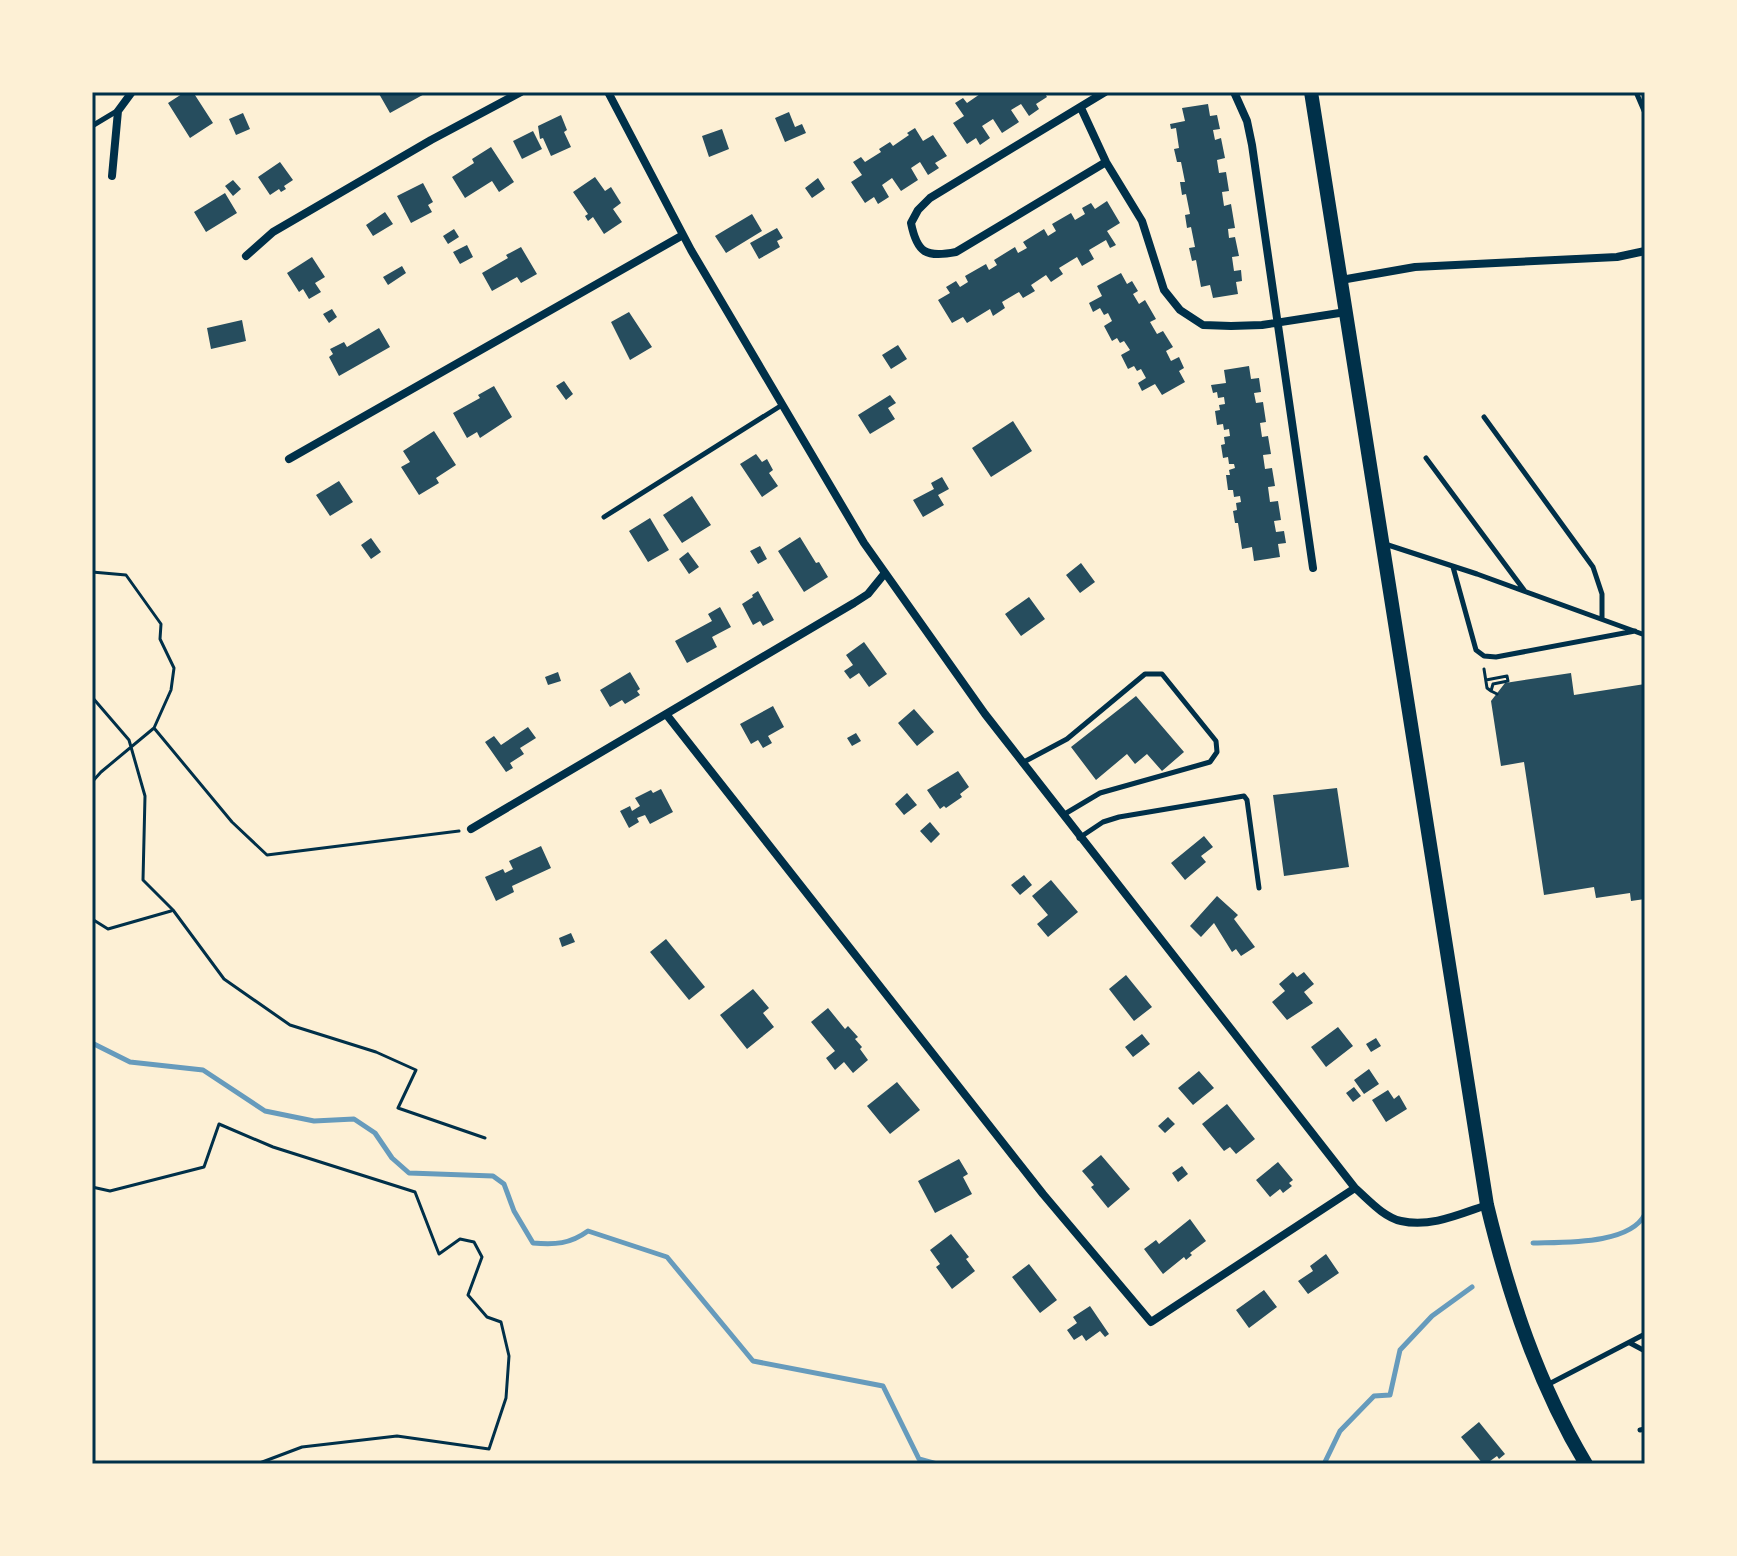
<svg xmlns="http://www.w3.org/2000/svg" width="1737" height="1556" viewBox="0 0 1737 1556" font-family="'PT Sans',sans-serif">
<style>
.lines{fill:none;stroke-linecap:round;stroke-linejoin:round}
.stream{stroke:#669bbc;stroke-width:5}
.building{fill:#264d5e}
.path{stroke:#003049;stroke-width:3}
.service{stroke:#003049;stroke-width:5}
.minor{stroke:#003049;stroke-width:8}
.secondary{stroke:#003049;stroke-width:14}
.neatline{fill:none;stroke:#003049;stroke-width:3}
</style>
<rect width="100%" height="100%" fill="#fdf0d5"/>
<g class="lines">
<!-- stream -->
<path class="stream" d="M92,1043L130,1062L203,1070L265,1111L314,1121L354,1119L375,1133L392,1158L409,1173L493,1176L504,1184L514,1211L533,1243C555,1245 570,1244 588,1231L667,1257L753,1361L883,1386L919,1459L937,1464
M1533,1243C1563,1242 1630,1245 1645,1214
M1324,1464L1340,1431L1374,1396L1390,1395L1400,1350L1432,1316L1472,1287"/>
</g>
<!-- building -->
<path class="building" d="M185,92H193L213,123L190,138L168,103Z
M378,92H428L390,113Z
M983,92H1044L1047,97L1036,104L1039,109L1029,116L1021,104L1011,110L1019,122L1002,133L993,119L982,126L990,138L980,145L976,138L967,144L953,123L964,116L955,103L963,98L967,103Z
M1208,104L1210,116L1217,115L1220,129L1213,130L1215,140L1221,138L1225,158L1217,160L1219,173L1226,172L1229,191L1222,192L1224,206L1231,204L1235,228L1228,229L1229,238L1235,237L1239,256L1232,257L1234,271L1241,270L1242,281L1236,282L1238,294L1213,298L1210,285L1201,287L1196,260L1192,261L1189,248L1195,247L1191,227L1187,228L1185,215L1190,214L1186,194L1182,195L1180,182H1185L1181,162H1177L1174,149L1179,148L1176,128L1171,129L1170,124L1185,121L1182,108Z
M789,112L795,127L802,124L806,133L785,142L775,118Z
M243,113L250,129L236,135L229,119Z
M561,115L567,130L564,132L571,147L551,156L543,138L540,139L538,126Z
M915,128L923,141L933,135L947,156L935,163L939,168L928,175L920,162L911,168L918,180L901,191L892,178L882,185L889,197L878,204L874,197L865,203L851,182L862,175L853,162L861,157L865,162L881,152L879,149L890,142L893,146L909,135L907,133Z
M722,129L729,149L709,157L702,136Z
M533,131L542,149L522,159L513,141Z
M491,147L514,182L499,192L492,181L465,198L452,177L474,163L472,159Z
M280,162L293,180L284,186L286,189L281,192L279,189L270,195L258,177Z
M595,177L605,191L611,187L621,203L613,209L622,222L604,234L593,217L588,221L585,216L588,214L573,192Z
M818,178L825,189L812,198L805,188Z
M233,180L241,189L233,196L225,186Z
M423,183L433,202L428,205L432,212L411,223L397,196Z
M225,193L237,213L206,232L194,212Z
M1107,201L1120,223L1107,231L1116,245L1110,248L1106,240L1089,250L1094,259L1082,266L1077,257L1059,268L1063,274L1051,282L1046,275L1031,285L1035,291L1023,298L1019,292L1002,302L1005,308L993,316L990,309L967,323L963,317L952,323L938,300L950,293L946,287L956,281L960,287L968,282L965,276L986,264L989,270L997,265L994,260L1015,247L1018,253L1027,248L1023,242L1044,229L1048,236L1056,231L1052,224L1071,213L1075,220L1085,214L1082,208L1091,203L1095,209Z
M385,212L393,224L373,236L366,225Z
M752,214L762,231L726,253L715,236Z
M777,228L783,238L777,241L780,247L759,259L750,243Z
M454,229L459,237L448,244L443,236Z
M467,245L473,257L460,264L453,252Z
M521,247L537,274L521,283L517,277L492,291L482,273L508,258L506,255Z
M312,257L325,277L315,283L321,292L309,299L303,289L299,292L287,273Z
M402,266L406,273L388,285L383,277Z
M1121,273L1127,284L1132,281L1138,291L1133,294L1139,304L1145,300L1156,319L1150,322L1157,334L1163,331L1173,347L1166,351L1171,361L1179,357L1184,368L1179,371L1185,382L1162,395L1155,384L1142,391L1138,383L1146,378L1141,369L1137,371L1134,366L1128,369L1121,355L1130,350L1124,341L1120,343L1117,338L1112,341L1104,326L1112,321L1108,313L1104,315L1100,308L1093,312L1089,303L1102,296L1097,286Z
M332,309L337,317L329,323L323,314Z
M629,312L652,347L630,360L611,322Z
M242,320L246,341L211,349L207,328Z
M379,328L390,347L339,376L329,357L333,354L330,349L344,342L347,347Z
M898,345L907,359L891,369L882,355Z
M1249,366L1251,379L1259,378L1261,392L1254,393L1256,403L1263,402L1266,422L1260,423L1262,437L1268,436L1271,454L1263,455L1265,469L1272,468L1275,486L1268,487L1270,502L1278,501L1281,520L1274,521L1276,532L1284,531L1286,543L1278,544L1280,557L1254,561L1252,547L1242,549L1238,523H1235L1233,511L1237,510L1236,503L1241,502L1240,496L1234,497L1233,490H1228L1226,475H1230L1229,470L1235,468L1234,464H1229L1228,457L1223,458L1221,445L1225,444L1224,437L1230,436L1229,429L1224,430L1223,424L1217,425L1215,411L1220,410L1219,405L1225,404L1224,397L1218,398L1217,392L1213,393L1211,385L1226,383L1224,370Z
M564,381L573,394L566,400L556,386Z
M494,386L512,417L480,438L477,432L467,438L453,413L480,398L478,395Z
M890,395L896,403L888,408L895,419L870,434L858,415Z
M1013,421L1032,451L991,477L972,448Z
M434,431L456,465L436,478L439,483L419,495L401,467L410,462L403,451Z
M756,454L762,462L767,459L773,470L769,473L778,486L762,497L740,464Z
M942,477L949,489L938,495L944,505L923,517L913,500L934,489L931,483Z
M339,481L353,502L330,516L316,495Z
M692,496L711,525L682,543L663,515Z
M650,518L669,550L648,562L629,531Z
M800,537L816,563L819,562L828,577L804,592L778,551Z
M371,538L381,552L371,559L361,545Z
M760,546L767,559L758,564L750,551Z
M688,552L699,567L689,574L679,559Z
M1081,563L1095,582L1080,593L1066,575Z
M758,591L774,620L763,626L760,621L753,625L742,604L753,597L752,595Z
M1029,597L1045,619L1021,636L1005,614Z
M720,607L731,627L712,637L717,647L687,663L675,641L712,621L708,614Z
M864,642L887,674L869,687L859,673L850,679L844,671L853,665L846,655Z
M558,672L561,681L548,685L545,677Z
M630,672L640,689L637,691L640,695L625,704L622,700L610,707L600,690Z
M1571,673L1574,695L1645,684V899L1631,901L1630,893L1596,898L1594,887L1544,895L1524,762L1501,766L1491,701L1505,683Z
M1136,696L1184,752L1162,771L1147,754L1135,764L1127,754L1096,780L1071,747Z
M773,706L784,727L768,736L772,743L763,748L758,740L751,744L740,724Z
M914,709L934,732L917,746L898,723Z
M528,727L536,738L520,748L524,754L510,763L513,768L506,772L485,742L494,736L501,745Z
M856,733L861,741L852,746L847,738Z
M958,771L969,787L960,794L962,797L946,808L944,806L940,809L927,790Z
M1337,788L1349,867L1284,876L1273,795Z
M661,789L673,812L650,824L645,815L637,818L639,822L629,828L620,811L630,806L632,811L640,806L635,798L651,790L653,793Z
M907,793L917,805L904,815L895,804Z
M930,822L940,834L931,843L920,831Z
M1204,836L1213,847L1201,856L1206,862L1185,880L1171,863Z
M541,846L551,868L512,886L514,892L496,901L485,877L503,869L505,873L513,869L509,861Z
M1024,875L1032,885L1020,895L1011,885Z
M1051,880L1078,912L1048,937L1037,924L1048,915L1032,896Z
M1217,896L1238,915L1234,919L1255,947L1241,956L1236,949L1232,952L1214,923L1201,937L1190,926Z
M571,933L575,942L562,947L559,938Z
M666,939L705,987L689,1000L650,952Z
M1293,972L1297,977L1304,972L1314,984L1304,992L1313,1003L1287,1020L1272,1002L1285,991L1279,984Z
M1126,975L1152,1007L1134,1021L1109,989Z
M753,989L769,1008L763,1013L774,1027L747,1049L720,1015Z
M828,1008L845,1029L848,1026L858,1037L855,1039L862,1047L860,1049L868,1060L853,1073L844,1062L835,1070L826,1058L835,1051L811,1022Z
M1338,1027L1353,1046L1326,1067L1311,1047Z
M1142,1034L1150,1044L1133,1057L1125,1047Z
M1376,1038L1381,1046L1371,1052L1366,1044Z
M1369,1069L1379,1084L1364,1094L1354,1080Z
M1199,1071L1214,1088L1193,1105L1178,1088Z
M897,1082L920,1110L890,1134L867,1106Z
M1354,1087L1361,1096L1353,1102L1346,1093Z
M1388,1090L1394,1099L1399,1095L1407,1109L1386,1122L1372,1100Z
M1227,1104L1255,1139L1236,1154L1230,1147L1224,1151L1202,1124Z
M1168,1117L1175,1124L1165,1133L1158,1126Z
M1101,1155L1130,1189L1108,1208L1091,1187L1094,1185L1082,1171Z
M959,1159L968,1174L963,1177L972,1194L935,1213L918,1181Z
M1278,1162L1293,1180L1289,1183L1292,1186L1283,1193L1280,1189L1270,1197L1256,1180Z
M1182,1166L1188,1174L1178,1182L1172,1173Z
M1190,1219L1206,1241L1190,1253L1192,1255L1186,1260L1184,1257L1163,1274L1144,1249L1156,1240L1159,1244Z
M951,1234L969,1257L966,1259L975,1271L952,1289L936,1267L940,1264L930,1250Z
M1326,1254L1339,1273L1308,1294L1298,1281L1313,1271L1310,1266Z
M1029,1264L1057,1300L1040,1313L1012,1277Z
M1264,1290L1277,1307L1249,1328L1236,1310Z
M1090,1306L1109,1334L1105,1337L1100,1331L1086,1341L1082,1335L1074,1340L1067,1330L1077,1323L1073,1317Z
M1479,1422L1505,1454L1499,1459L1497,1456L1486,1464H1483L1461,1437Z"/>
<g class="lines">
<!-- path -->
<path class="path" d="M92,572L126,575L161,624L160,639L174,668L171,690L154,728L101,772L92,782
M1484,669L1487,688L1491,691
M1486,680L1507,676L1508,681L1493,684L1491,691L1497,694
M92,697L129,740L145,796L143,880L173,910L224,979L290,1025L376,1052L416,1070L398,1108L485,1138
M154,728L232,822L267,855L459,831
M92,919L108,929L171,911
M92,1187L110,1191L204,1167L219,1124L273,1147L415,1192L439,1254L460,1239L474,1242L482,1257L468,1295L487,1317L501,1322L509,1356L506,1398L489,1449L397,1436L302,1447L257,1464"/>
<!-- service -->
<path class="service" d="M1636,92L1645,113
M92,126L117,111
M1484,417L1593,567L1602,594V619
M1426,458L1524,590
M604,517L782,405
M1385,544L1477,574L1645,635
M1453,567L1476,650L1484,656L1496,657L1635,631
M1022,763L1067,739L1145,674H1162L1216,741L1217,752L1210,762L1100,793L1063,815
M1079,838L1103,822L1119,817L1244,796L1247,800L1259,888
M1630,1343L1645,1351
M1547,1385L1645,1334
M1640,1430L1645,1429"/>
<!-- minor -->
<path class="minor" d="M608,92L691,250L864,543L985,714L1355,1188C1368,1199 1383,1217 1401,1221C1430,1228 1460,1214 1487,1205
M1105,92L930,198L918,210L911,223C917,253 926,258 956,252L1106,162
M1234,92L1247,121L1252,145L1313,568
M1081,108L1106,162L1142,221L1164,290L1180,310L1203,325L1231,326L1262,325L1346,312
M112,176L118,111L132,92
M246,256L273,232L431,140L521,92
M1341,280L1415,267L1617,257L1645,251
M289,459L683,235
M666,714L1043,1194L1151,1322L1355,1188
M471,829L854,603L868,594L885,573"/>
<!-- secondary -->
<path class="secondary" d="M1311,92L1487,1205C1509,1296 1538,1384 1586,1464"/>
</g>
<!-- border -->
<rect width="1737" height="1556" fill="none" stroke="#fdf0d5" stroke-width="188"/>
<rect x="94" y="94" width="1549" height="1368" class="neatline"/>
</svg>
